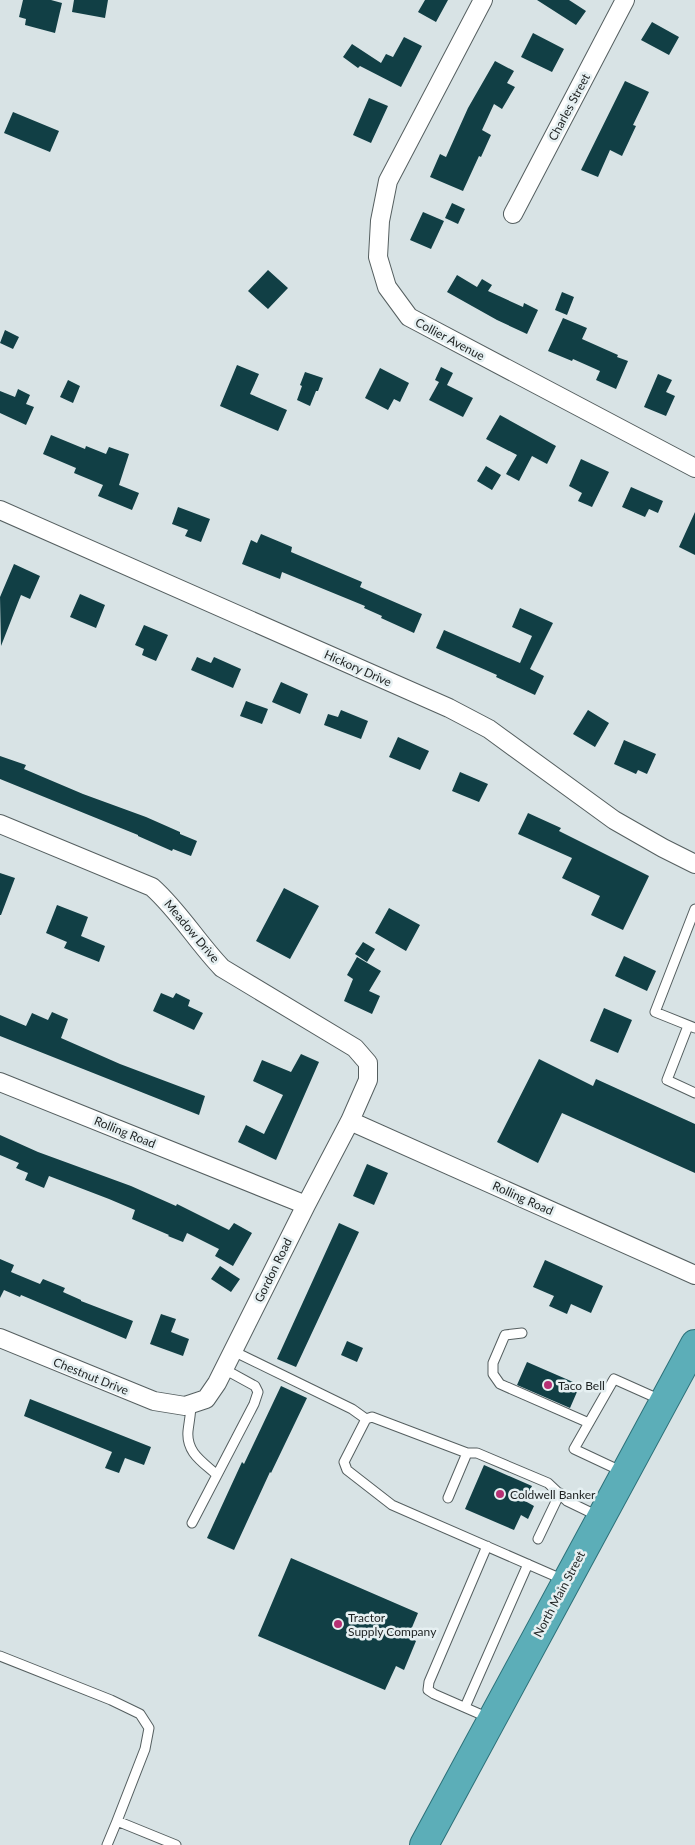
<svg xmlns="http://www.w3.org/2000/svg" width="695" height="1845" viewBox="0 0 695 1845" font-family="Lato,sans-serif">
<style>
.building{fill:#113f45}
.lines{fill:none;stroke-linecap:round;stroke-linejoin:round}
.service-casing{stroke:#555f60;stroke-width:11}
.minor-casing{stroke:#555f60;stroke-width:20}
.trunk-casing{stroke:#2c7078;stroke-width:30}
.service{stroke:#fff;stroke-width:9}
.minor{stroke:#fff;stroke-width:18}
.trunk{stroke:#5caeb8;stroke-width:28}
.poi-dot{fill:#b63074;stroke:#e6f0f2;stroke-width:2}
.labels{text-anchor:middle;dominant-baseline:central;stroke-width:5;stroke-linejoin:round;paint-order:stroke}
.street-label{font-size:12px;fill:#1d2121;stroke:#e6f0f2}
.poi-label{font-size:12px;fill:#1d2121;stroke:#e6f0f2;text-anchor:start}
</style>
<rect width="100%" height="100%" fill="#d8e3e5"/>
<!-- building -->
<path class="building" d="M23,0H51L62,3L55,33L25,25L26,19L19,17Z
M74,0H108L105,18L72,12Z
M425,0H448L436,22L418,12Z
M537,0H569L586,11L576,25Z
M652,22L679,37L669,55L641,40Z
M533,33L564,49L552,72L521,57Z
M404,37L422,46L401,87L360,66L358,68L343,57L352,44L381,63L386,54L393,57Z
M495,61L514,71L507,83L515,87L502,109L494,104L482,130L491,135L481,157L479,156L463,191L430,177L440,154L446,157L468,108Z
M625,81L649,92L633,125L636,126L622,156L610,150L598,177L581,170Z
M369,98L388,106L371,143L353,135Z
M13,112L59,131L50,152L4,133Z
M452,203L465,209L458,224L445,218Z
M423,212L444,221L431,249L410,240Z
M268,270L288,288L268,309L248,291Z
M457,275L477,287L482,279L492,285L488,291L523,307L524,303L538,310L527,334L497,320L447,292Z
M562,292L574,297L567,315L555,310Z
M563,318L587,328L582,339L618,355L617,357L628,361L616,389L596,380L600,371L573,359L572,361L548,351Z
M5,330L19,337L13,349L0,343Z
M237,365L259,374L250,394L287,410L278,431L220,406Z
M441,367L453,373L447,385L473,398L463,417L429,400L439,382L435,380Z
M380,368L409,383L400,402L394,399L388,410L365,398Z
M305,372L323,378L318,391H316L310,406L297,400L302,386L300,385Z
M658,374L672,380L666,392L675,396L666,416L644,407Z
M68,380L80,386L73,403L60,397Z
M18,389L30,395L26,404L34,407L26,425L0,413V391L15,397Z
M500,415L556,446L547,464L532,456L519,481L506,474L517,455L486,439Z
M51,435L85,449L86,446L106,454L109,447L129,454L119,485L139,493L132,510L98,496L103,485L74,473L76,468L43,454Z
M581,459L609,472L592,507L578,501L582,493L569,486Z
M486,466L501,475L492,490L477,481Z
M631,487L663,501L658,513L649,509L645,517L622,507Z
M178,507L210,519L201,542L185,536L188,530L172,524Z
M695,512V555L679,547Z
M261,534L292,547L291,552L362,582L360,587L422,614L414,633L381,618L382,616L364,608L365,606L282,572L280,579L242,564L251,540L257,543Z
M14,564L40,576L30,599L21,595L1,646L0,597Z
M80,594L105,605L96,628L70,617Z
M520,608L553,623L530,669L544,676L535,695L496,677L497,675L436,648L444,630L520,663L532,636L512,627Z
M144,625L168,635L156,661L142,655L144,649L135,645Z
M197,657L211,663L214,657L241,669L233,688L191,670Z
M281,682L308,694L300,714L272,702Z
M246,701L268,709L262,724L240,716Z
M341,710L368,721L361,739L324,725L328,714L338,717Z
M588,710L609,723L595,747L573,734Z
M398,737L429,751L420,770L389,757Z
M624,740L656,754L647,774L638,770L636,774L614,764Z
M0,756L26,765L24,769L83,794L146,817L180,832V834L197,841L191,856L173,849L172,851L138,836V835L0,779Z
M460,772L488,784L479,802L452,791Z
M528,813L561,828L559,831L649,876L623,930L591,915L600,896L562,878L572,858L518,834Z
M0,873L15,878L1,915H0Z
M284,888L319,906L290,959L256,941Z
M57,905L88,917L81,936L105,946L99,962L64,948L67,942L46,933Z
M389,908L420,925L406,951L375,933Z
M363,942L375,949L367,962L355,954Z
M624,956L656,971L647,991L615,976Z
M357,957L381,971L369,991L380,996L372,1014L344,1001L353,979L347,975Z
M161,993L173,998L176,993L190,1000L188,1006L203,1013L194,1030L153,1011Z
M604,1008L632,1020L618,1053L590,1041Z
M52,1012L68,1019L61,1038L120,1064L205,1096L199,1115L0,1036V1015L26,1026L32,1013L48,1020Z
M301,1054L319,1062L276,1160L238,1142L246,1125L264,1134L283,1095L253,1081L262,1060L291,1072Z
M539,1059L593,1086L596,1079L695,1124V1173L562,1113L538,1163L497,1142Z
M0,1135L38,1152L131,1186L176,1206L177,1204L229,1230L234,1223L252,1233L233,1266L215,1256L219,1249L187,1233L183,1242L168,1236L169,1235L132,1219L135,1210L109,1199L49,1176L44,1188L25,1180L28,1173L16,1168L19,1163L0,1155Z
M367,1164L388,1173L374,1205L353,1196Z
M339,1223L359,1232L296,1367L277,1359Z
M0,1259L14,1265L11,1272L40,1284L43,1279L65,1288L63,1292L81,1300V1301L133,1321L126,1339L21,1295L20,1297L4,1290L0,1298Z
M545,1260L603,1286L591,1313L571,1304L567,1314L549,1306L554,1296L533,1287Z
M220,1266L240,1279L231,1292L211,1279Z
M161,1314L176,1319L171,1332L189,1339L183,1356L150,1344Z
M347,1341L363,1348L357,1362L341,1355Z
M527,1362L580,1385L570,1408L517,1385Z
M281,1386L307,1398L271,1473L270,1472L234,1550L207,1538L242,1462L244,1464Z
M30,1399L151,1447L144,1465L125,1458L119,1473L105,1468L112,1452L24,1416Z
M484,1465L532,1486L525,1501L534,1506L528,1519L521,1515L514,1530L465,1509Z
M291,1558L418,1613L408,1637L416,1641L404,1670L396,1666L385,1690L258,1636Z"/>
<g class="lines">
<!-- service casing -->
<g class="service-casing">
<path id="service" d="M695,909L655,1012L695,1028
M688,1026L667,1080L695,1093
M522,1333L505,1335L493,1363V1374L500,1384L589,1423
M233,1351L352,1409L366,1419
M191,1404C191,1413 189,1422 188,1431C186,1453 203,1462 217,1475
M623,1472L574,1449L614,1379L661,1400
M448,1498L467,1453
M192,1523L254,1404L258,1392L255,1386L224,1369
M538,1539L560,1493
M487,1546L429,1682L428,1690L434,1694L489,1718
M564,1580L392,1505L347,1470L344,1462L366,1419L372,1417L467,1453H477L548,1483L567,1501L598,1516
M0,1656L111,1700L140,1714L149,1728L145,1749L117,1821L176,1845
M465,1707L528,1564
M107,1845L117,1821"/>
</g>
<!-- minor casing -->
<g class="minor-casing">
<path id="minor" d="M483,0L388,181L380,221L378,257L387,287L409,317L695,468
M513,214L625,0
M0,510L449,708L489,729L614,820L663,848L695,864
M0,824L152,887C179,911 197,942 222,968L355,1048L368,1063V1080L350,1121L306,1205L217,1383L206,1399L185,1406L154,1401L0,1338
M0,1082L306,1205
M350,1121L695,1275"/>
</g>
<!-- trunk casing -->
<g class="trunk-casing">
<path id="trunk" d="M424,1845L695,1344"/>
</g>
<!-- service -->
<use href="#service" class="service"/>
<!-- minor -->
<use href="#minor" class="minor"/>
<!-- trunk -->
<use href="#trunk" class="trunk"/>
</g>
<!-- markers -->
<g class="poi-dot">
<circle cx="548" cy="1385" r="5"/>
<circle cx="500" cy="1494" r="5"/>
<circle cx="338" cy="1624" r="5"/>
</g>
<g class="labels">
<!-- street labels -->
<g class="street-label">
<text transform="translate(569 107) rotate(-62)">Charles Street</text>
<text transform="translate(450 339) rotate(28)">Collier Avenue</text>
<text transform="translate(358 668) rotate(24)">Hickory Drive</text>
<text transform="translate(192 931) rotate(50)">Meadow Drive</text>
<text transform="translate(125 1132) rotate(22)">Rolling Road</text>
<text transform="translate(523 1198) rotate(24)">Rolling Road</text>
<text transform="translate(273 1270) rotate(-64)">Gordon Road</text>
<text transform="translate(91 1376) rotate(22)">Chestnut Drive</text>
<text transform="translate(559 1594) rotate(-62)">North Main Street</text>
</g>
<!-- poi labels -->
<g class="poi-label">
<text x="558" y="1385">Taco Bell</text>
<text x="510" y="1494">Coldwell Banker</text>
<text x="348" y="1617">Tractor<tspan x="348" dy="14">Supply Company</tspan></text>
</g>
</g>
</svg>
